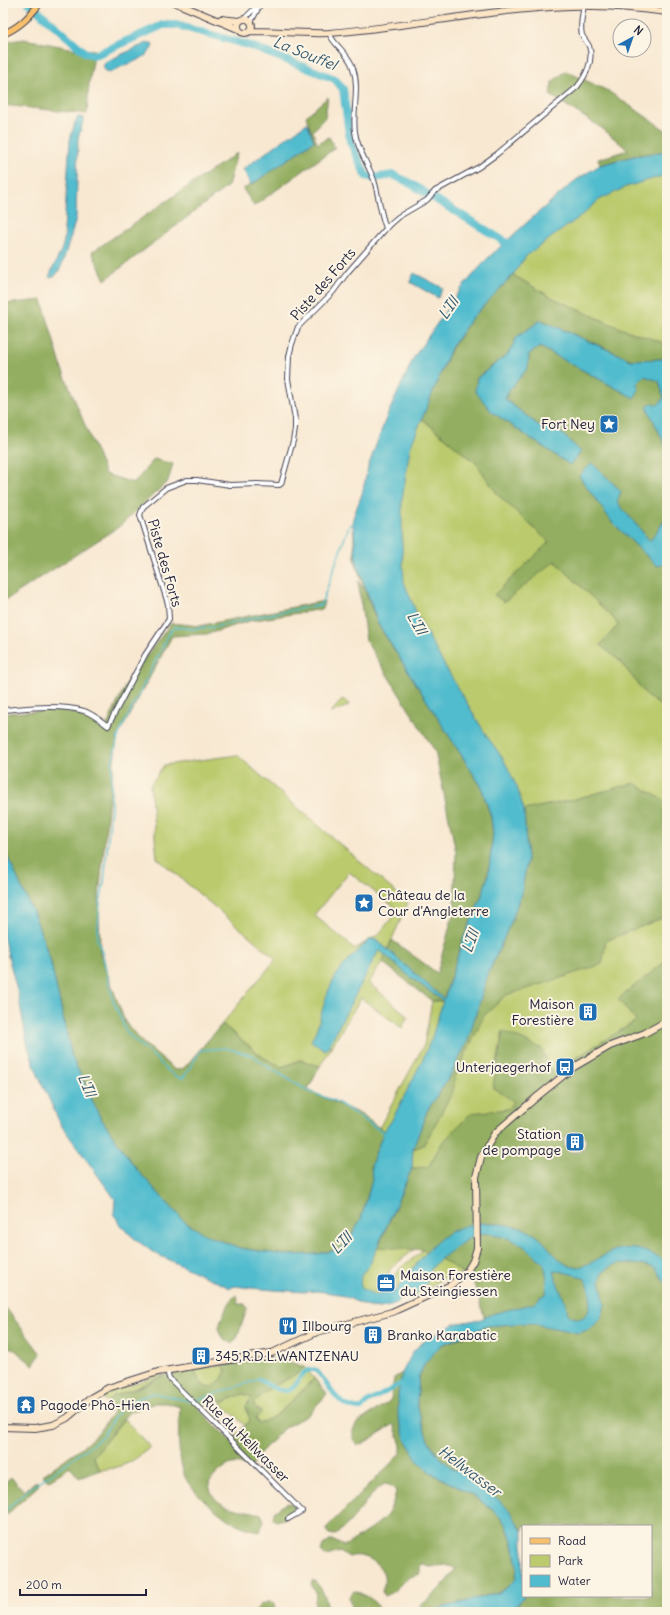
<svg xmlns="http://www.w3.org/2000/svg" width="670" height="1615" viewBox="0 0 670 1615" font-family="Delius,sans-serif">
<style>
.green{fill:#baca6c;stroke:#6e7654;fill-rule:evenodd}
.forest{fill:#93ae60;stroke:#5a684e;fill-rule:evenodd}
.water{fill:#51bcce;stroke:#3a6f84;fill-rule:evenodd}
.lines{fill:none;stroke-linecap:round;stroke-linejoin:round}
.stream{stroke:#51bcce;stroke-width:1.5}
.canal{stroke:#51bcce;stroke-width:4.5}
.river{stroke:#51bcce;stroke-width:8}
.minor-casing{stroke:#424052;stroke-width:6}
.secondary-casing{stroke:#424052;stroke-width:8}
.primary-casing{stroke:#424052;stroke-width:8}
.minor{stroke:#fff;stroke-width:4}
.secondary{stroke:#fce5c4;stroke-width:6}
.primary{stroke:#f8bf6c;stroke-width:6}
.labels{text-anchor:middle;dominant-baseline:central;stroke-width:4;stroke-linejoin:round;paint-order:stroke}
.street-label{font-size:14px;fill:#22223b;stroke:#fcf5e5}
.poi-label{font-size:14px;fill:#22223b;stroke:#fcf5e5;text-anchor:start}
.water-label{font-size:15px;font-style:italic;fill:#32586e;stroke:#fcf5e5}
</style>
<rect width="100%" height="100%" fill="#fcf5e5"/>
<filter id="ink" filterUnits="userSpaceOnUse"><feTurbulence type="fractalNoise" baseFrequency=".025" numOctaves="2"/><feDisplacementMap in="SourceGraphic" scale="8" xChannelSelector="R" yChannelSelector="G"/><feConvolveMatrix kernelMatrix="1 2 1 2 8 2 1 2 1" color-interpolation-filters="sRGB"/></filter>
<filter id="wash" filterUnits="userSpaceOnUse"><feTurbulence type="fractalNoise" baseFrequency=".012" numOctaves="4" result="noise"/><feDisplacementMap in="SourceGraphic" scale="16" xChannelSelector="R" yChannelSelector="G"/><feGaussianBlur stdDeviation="0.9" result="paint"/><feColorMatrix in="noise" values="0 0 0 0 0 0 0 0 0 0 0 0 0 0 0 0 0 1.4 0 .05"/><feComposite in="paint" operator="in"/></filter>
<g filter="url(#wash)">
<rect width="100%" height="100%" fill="#f8e8d1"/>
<!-- green -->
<path class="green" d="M667,171V1018L416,1248L391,1268L387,1277L396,1299L368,1306L337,1242L383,1131L379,1128L424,1045L432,1001H443L447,985L489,864L364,589L355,561L353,523L381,520L442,344L568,209Z
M343,699L349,704L348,706L330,713Z
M237,755L408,903L382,962L369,983L408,1016L402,1028L361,998L320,1066L300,1060L282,1067L264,1058L222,1024L276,959L157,858L150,785L164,765ZM349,872L398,910L379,934L355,949L314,915Z
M435,1232L461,1272L456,1277C439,1272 424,1301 402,1298C399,1294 397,1289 396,1284C392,1267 412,1262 423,1250C427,1244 431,1238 435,1232Z
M223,1365L226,1371L222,1379L211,1388C200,1387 198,1377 193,1369Z
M304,1367L314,1378C299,1393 279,1419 258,1423L256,1418L261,1413L252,1403L269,1389L298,1373Z
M161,1374L164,1375L109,1400V1404L102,1397L110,1392Z
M243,1394L252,1397L246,1406L247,1413L251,1418L246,1426L221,1403Z
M124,1419L150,1447C133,1462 123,1468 100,1470L93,1457Z"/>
<!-- forest -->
<path class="forest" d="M24,39L75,49L95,50L89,84L87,114L3,105V42Z
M566,71L608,91L667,131V151L634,156L600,165L598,159L628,150L603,129L550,95L552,82Z
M328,97L325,117L313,131L317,144L329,137L335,148L254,206L243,189L251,185L314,141L306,116Z
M237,153L228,186L105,280L92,252Z
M513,275L553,298L620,328L667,344V361L665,359L632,360L541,320L517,337L508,354L477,378L492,412L570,465L581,452L542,428L505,399L510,389L528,368L529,354L540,347L634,398L637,384L644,376L659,381L664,398L658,405L647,407L667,449V517L650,541L617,502L620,491L592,464L579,476L657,566L667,563V710L648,697L620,661L600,645L618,625L613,618L555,561L504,602L494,595L549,542L498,495L476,463L421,418L452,348L471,319Z
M42,300L62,369L105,474L134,483L154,459L173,464L168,481L120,526L3,602V304Z
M358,581L365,591L378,624L481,786L491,817L493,834L488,876L482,895L462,942L443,1001H432L382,962L392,940L437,973L454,911L456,852L435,751L366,641Z
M324,601L322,609L249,621L208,634L172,636L117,738L108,808L99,896L100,953L125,1022L143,1043L175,1070L184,1068L222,1024L264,1058L282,1067L300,1060L320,1066L308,1090L360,1114L384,1131L371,1165L372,1180L361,1219L349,1240L340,1249L317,1254L284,1255L240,1248L208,1236L185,1222L137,1170L100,1117L72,1057L50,959L34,914L3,847V716L7,713L58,710L88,715L106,727L127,682L171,623L199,626Z
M634,783L667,802V916L606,941L602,964L540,985L506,995L484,1016L456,1074L453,1091L424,1145L413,1149L427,1111L453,1071L488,974L512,920L522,891L527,860L524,810L571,800Z
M667,960V1612H505L519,1603L524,1596H651V1526H523V1532L521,1528L476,1479L453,1469L437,1454L428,1440L421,1420L417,1403L419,1376L425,1363L435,1350L441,1345L476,1332L487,1326L474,1284L457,1269L425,1250L378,1247L412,1168L428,1167L442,1143L471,1113L507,1109L514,1102L493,1087L503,1031L542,1049L552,1072L636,1021L618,999ZM573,1131L581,1133L586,1140L585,1147L579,1152H570L564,1145V1138Z
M236,1295L238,1299L237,1304H245L247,1309L237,1338L232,1343C227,1341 223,1340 220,1334C215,1327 230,1299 236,1295Z
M3,1306L6,1308L41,1354L33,1365L11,1347L3,1357Z
M279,1358L304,1367L298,1373L269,1389L253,1403L257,1409L261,1411V1413L256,1418L258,1423C279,1419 299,1393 314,1378L327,1394L308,1415L284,1428L260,1453L252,1467C247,1468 245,1466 240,1464C227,1461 216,1474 209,1483C212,1511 240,1508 261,1514L264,1520L260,1532C251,1529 242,1527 234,1523C221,1516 190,1490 185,1477C177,1455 178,1430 180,1407L167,1403H155L128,1413L93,1457L100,1470L79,1478L70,1467L48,1481L43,1475L86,1444L98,1433L113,1412L109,1404V1400L113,1396L135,1389L175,1371L193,1369C198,1377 200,1387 211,1388L222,1379L226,1371L223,1365ZM243,1394L252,1397L246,1406L250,1420L231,1441L200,1410L214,1396L221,1403Z
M402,1373L398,1394L405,1439L418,1461L431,1473L471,1494L494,1511L506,1524L513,1543L517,1567L516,1579L510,1586L498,1593L426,1612H411C429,1601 445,1585 456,1568L446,1565L430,1567L422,1563L420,1567V1574C416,1576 411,1576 408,1578C399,1584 395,1593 384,1596L382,1591C384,1586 385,1582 384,1576C381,1562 362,1552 349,1557L341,1552L326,1556L321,1551L323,1545L332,1540L342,1545H346C357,1538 378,1525 387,1515C391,1509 395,1498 396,1491L390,1485L384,1484C364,1498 354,1524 334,1535L329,1534L326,1528L401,1453V1445L394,1424L362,1444L358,1445L353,1439V1430L357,1423L387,1403L391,1399L394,1378Z
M11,1477L24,1491L36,1481L39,1485L3,1518V1484Z
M288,1502L292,1504L294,1508L293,1513L284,1519L276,1521L273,1519L274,1512Z
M313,1580C324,1589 326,1598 328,1612H314L316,1593L311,1584Z
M354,1591C366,1595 376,1599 379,1612H352L349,1597Z
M270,1601L274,1603L275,1612H255L260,1605Z"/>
<!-- water -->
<path class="water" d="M147,43H152L153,45C148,62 124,62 113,72L106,71L103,68L105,62Z
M78,117L83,118V122L78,138L76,218L71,236L61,267L56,275L51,278L49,277C55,262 67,245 64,229L70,140L75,122Z
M307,123L314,141L251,185L243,169Z
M667,151V178L662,176L626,187L599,200L581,216L526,256L513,275L471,319L451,348L410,448L402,500V546L404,582L418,617L442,661L486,735L504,760L517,787L524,810L527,860L522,891L512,920L488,974L468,1040L453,1071L427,1111L413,1149L412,1168L370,1264C362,1273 358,1277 362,1289L376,1295L397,1290C404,1279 411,1270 419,1261C442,1233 462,1219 500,1224C512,1225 526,1228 537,1236C548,1244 558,1264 573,1267C580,1268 588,1264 594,1261C602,1257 612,1250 621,1249C638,1246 653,1254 667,1262V1285L655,1268L646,1265L620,1263L611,1266L602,1273L600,1281L605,1305L601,1319L590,1329L579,1333L529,1323L487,1326L441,1345L425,1363L419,1376L417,1403L421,1420L428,1440L437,1454L453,1469L476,1479L484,1486L510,1511L523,1532V1596H524L519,1603L505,1612H426L498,1593L509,1586L516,1579L517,1567L513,1543L506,1524L494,1511L471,1494L431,1473L418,1461L405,1439L398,1416V1394L402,1373L414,1350L427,1339L454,1324L481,1319L492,1314L535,1303L540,1297L546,1294L547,1279L544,1263L521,1244L510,1239L487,1233L470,1237L438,1261L431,1269L427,1283L413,1297L402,1299L390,1306L380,1308L369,1307L339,1294L316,1291L304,1292L260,1289L235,1286L230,1288L154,1253L135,1239L120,1225L114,1213L115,1199L61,1125L38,1075L28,1047L18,994L3,936V847L34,914L50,959L72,1057L100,1117L137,1170L185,1222L208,1236L240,1248L284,1255L317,1254L340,1249L349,1240L361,1219L372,1180L371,1165L384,1131L392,1120L421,1063L432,1037L443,1001L409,976L379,950L328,1047L325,1050L311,1041C321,1023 322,1004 331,985C339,968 355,953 369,940L374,939L379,942L444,999L462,942L482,895L488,876L493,834L491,817L481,786L378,624L356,560L353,518L362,494L368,467L386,418L414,357L461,289L487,259L533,217L576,180L600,165L634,156ZM554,1270L583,1277C596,1290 592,1332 568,1314C566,1299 556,1285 554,1270Z
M414,273L443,288L438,298L410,282Z
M541,320L631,360L665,359L667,361V449L647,407L653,403L658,405L664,398L659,381L644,376L637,384L639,390L634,398L540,347L529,354L528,368L510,389L505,399L542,428L552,424L581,452L570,465L492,412L475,391L477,378L508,354L517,337Z
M592,463L621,491L617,502L650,541L667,517V563L657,566L612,522L579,476Z"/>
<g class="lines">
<!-- stream -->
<path class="stream" d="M355,523L349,526L321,605L261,616L215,627L192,629L175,627L171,630L119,734L112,762L111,807L104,881L100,903L97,939L102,952L113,1000L126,1031L134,1040L152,1055L167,1070L177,1077L183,1078L201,1050L226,1048L254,1056L265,1065L308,1091L337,1102L384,1133
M193,1400H198L259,1379
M3,1513L25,1492L93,1444L103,1435L121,1407L133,1400L154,1393L189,1401"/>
<!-- canal -->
<path class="canal" d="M259,1379C306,1412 290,1365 316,1370C331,1387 337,1408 361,1409L368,1402L404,1382"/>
<!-- river -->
<path class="river" d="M29,3L33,6
M38,11L86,53L95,55L163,25H176L248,45L335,79L343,89L350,141L366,176L374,178L393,175L406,181L515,248"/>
</g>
</g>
<g filter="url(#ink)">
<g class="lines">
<!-- minor casing -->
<g class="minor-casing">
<path id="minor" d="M245,18L260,3
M251,22L261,3
M329,33C334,46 349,53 353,68C360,88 352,110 355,132C357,149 368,164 374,180C379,196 380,213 386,228
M3,710C28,708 59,704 84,711C93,714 101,721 108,726L145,655L169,619L168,604L140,515L143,507L166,488L187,480H197L230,485L257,484L279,485L281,484L293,441L295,429V419L288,379L289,356L292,344L298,327L333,292L347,273L390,224L398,217L427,200L435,191L479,167L497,154L577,87C586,76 594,60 589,46C587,42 584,39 582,35C580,27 582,15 584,6
M167,1370L169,1378L302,1511L288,1519"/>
</g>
<!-- secondary casing -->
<g class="secondary-casing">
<path id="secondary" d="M176,3L238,29
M238 26a7 7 0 1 1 14 0a7 7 0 1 1-14 0Z
M221,19L239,21
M250,31C276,31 302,34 329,33C409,27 489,9 570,6C602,5 635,8 667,12
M3,1427L35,1428L53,1425L67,1418L92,1397L108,1388L158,1372L272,1353L317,1332L392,1312L451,1285L467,1271L473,1261L477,1248L476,1177L481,1157L495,1133L538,1096L574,1067L610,1046L645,1033L667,1021"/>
</g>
<!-- primary casing -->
<g class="primary-casing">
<path id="primary" d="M3,34C20,27 29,17 40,3"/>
</g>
<!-- minor -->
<use href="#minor" class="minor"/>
<!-- secondary -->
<use href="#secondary" class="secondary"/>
<!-- primary -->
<use href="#primary" class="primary"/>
</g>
</g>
<!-- icons -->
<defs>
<g id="sight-square" transform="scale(1)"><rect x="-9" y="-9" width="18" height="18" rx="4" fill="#1f6fb2" stroke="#fcf5e5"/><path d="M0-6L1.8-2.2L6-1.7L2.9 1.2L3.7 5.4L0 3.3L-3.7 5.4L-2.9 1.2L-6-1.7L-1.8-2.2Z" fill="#fff"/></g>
<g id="building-square" transform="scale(1)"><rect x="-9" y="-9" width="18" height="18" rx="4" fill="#1f6fb2" stroke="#fcf5e5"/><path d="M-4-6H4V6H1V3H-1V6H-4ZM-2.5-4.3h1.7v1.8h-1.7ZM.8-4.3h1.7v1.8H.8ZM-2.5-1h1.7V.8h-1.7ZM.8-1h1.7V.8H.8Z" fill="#fff"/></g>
<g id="bus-square" transform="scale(1)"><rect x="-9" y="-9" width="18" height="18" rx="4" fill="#1f6fb2" stroke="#fcf5e5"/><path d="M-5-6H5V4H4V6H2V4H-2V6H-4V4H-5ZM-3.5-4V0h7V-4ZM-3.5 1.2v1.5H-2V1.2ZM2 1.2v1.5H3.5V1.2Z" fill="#fff"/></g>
<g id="office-square" transform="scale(1)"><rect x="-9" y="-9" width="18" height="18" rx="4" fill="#1f6fb2" stroke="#fcf5e5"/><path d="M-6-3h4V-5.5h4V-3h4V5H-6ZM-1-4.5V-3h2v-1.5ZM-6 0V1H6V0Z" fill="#fff"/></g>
<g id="restaurant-square" transform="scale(1)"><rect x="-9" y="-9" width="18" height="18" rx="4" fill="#1f6fb2" stroke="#fcf5e5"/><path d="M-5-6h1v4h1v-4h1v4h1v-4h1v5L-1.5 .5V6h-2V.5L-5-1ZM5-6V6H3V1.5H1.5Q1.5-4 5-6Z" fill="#fff"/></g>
<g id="temple-square" transform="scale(1)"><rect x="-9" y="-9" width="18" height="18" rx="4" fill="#1f6fb2" stroke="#fcf5e5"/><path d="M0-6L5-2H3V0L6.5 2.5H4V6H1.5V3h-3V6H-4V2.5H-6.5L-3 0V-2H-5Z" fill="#fff"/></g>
</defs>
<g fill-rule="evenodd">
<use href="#sight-square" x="609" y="424"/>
<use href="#sight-square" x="364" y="903"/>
<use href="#building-square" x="588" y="1012"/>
<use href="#bus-square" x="565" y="1067"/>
<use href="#building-square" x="575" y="1142"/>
<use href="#office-square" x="386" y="1283"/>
<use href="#restaurant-square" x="288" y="1326"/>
<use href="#building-square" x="373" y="1335"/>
<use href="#building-square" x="201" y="1356"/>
<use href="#temple-square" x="26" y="1405"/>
</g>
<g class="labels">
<!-- street labels -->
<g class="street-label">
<text transform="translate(323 284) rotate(-49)">Piste des Forts</text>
<text transform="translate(165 563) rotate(74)">Piste des Forts</text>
<text transform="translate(246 1439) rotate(45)">Rue du Hellwasser</text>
</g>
<!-- poi labels -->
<g class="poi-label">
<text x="595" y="424" text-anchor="end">Fort Ney</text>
<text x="378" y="895">Château de la<tspan x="378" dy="16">Cour d'Angleterre</tspan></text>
<text x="574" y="1004" text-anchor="end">Maison<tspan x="574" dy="16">Forestière</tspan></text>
<text x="551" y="1067" text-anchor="end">Unterjaegerhof</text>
<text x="561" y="1134" text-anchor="end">Station<tspan x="561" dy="16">de pompage</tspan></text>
<text x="400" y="1275">Maison Forestière<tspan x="400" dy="16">du Steingiessen</tspan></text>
<text x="302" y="1326">Illbourg</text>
<text x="387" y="1335">Branko Karabatic</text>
<text x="215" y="1356">345,R.D.L.WANTZENAU</text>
<text x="40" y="1405">Pagode Phô-Hien</text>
</g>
<!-- water labels -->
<g class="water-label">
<text transform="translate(305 53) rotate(22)">La Souffel</text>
<text transform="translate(448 308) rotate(-55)">L'Ill</text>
<text transform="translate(417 623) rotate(61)">L'Ill</text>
<text transform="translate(470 941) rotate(-70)">L'Ill</text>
<text transform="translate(87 1085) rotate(67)">L'Ill</text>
<text transform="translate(341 1243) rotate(-46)">L'Ill</text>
<text transform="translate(470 1471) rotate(37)">Hellwasser</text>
</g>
</g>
<!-- margin -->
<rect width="670" height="1615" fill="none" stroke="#fcf5e5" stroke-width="16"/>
<!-- legend -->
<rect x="522" y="1525" width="130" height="72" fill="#fcf5e5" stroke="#a5a1a1"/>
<rect x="530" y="1538" width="20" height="6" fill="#f8bf6c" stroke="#a5a1a1"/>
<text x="558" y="1545" font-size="12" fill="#22223b">Road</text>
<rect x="530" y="1555" width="20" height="12" fill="#baca6c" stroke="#a5a1a1"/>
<text x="558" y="1565" font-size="12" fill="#22223b">Park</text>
<rect x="530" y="1575" width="20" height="12" fill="#51bcce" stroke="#a5a1a1"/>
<text x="558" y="1585" font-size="12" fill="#22223b">Water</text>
<!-- north arrow -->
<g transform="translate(632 38) rotate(40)"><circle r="19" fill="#fcf5e5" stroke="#a5a1a1"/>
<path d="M0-3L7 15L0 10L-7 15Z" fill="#1f6fb2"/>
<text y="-6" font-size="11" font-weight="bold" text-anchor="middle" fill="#22223b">N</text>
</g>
<!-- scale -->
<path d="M20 1589v6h126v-6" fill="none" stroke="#22223b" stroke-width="2"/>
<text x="26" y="1589" font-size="12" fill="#22223b" stroke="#fcf5e5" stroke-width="3" paint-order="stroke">200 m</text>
</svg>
